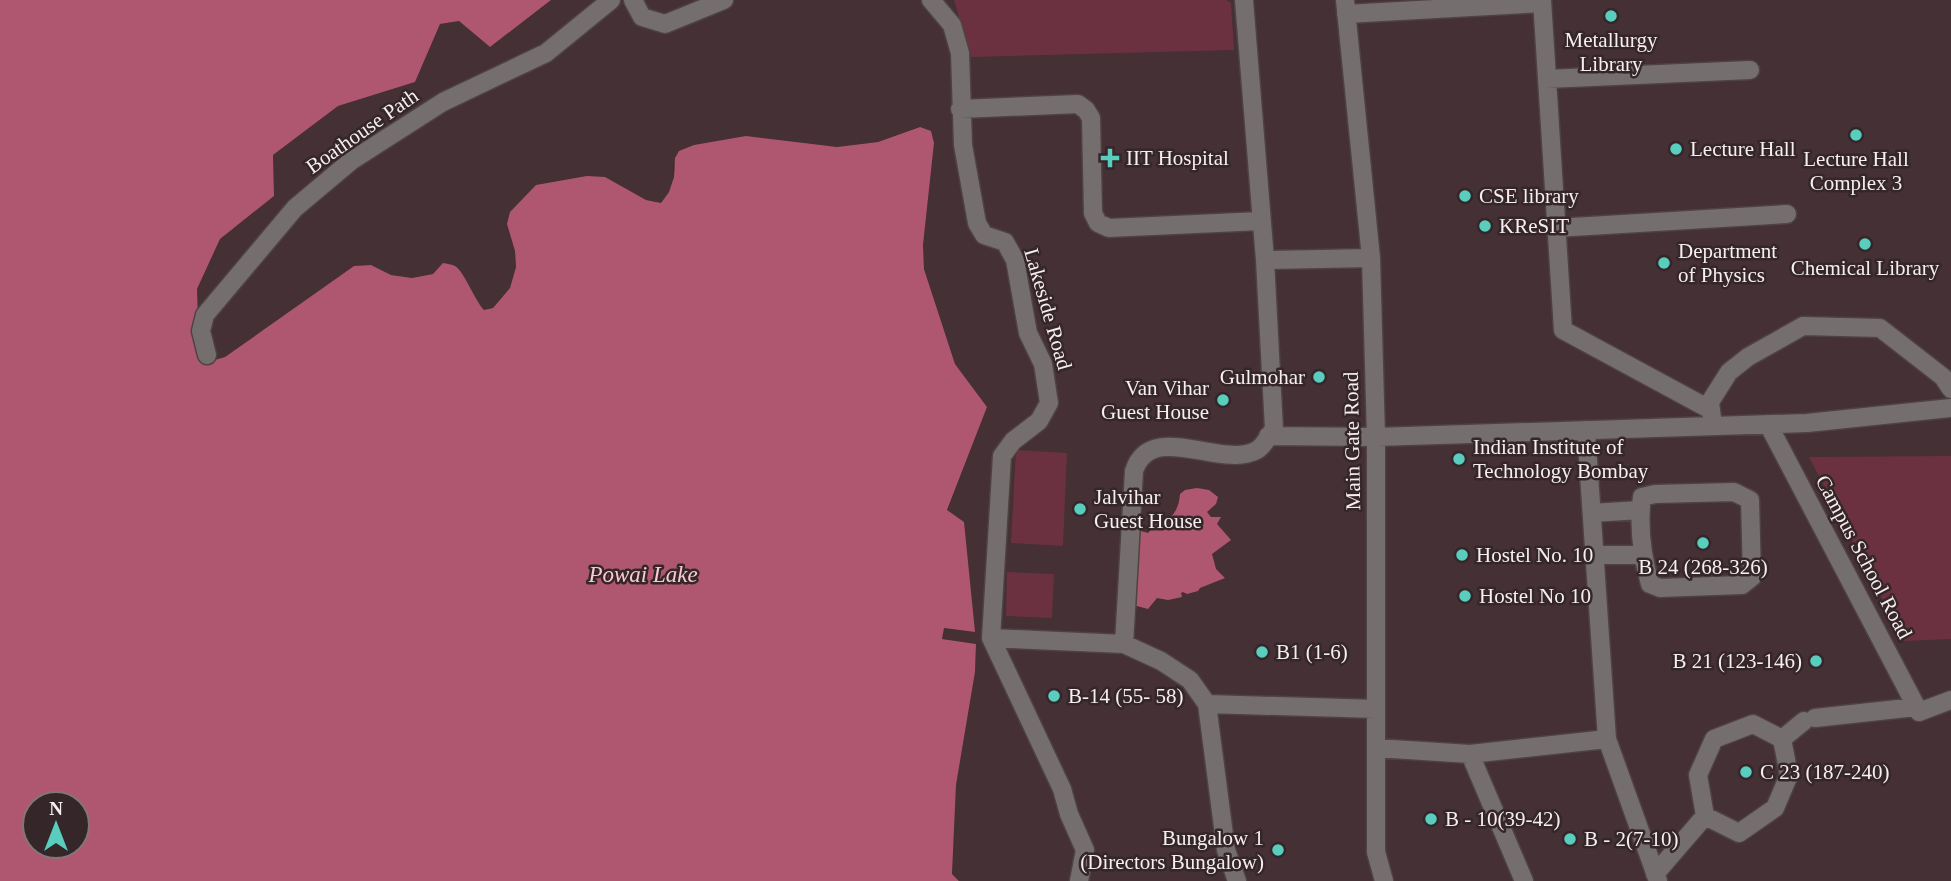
<svg xmlns="http://www.w3.org/2000/svg" width="1951" height="881" viewBox="0 0 1951 881" font-family="'Times New Roman',serif">
<style>
.built{fill:#443035}
.green{fill:#6b3141}
.water{fill:#af5770;fill-rule:evenodd}
.lines{fill:none;stroke-linecap:round;stroke-linejoin:round}
.minor-casing{stroke:#4f4245;stroke-width:21}
.minor{stroke:#756e6f;stroke-width:18}
.poi-dot{fill:#59cebf;stroke:#342629;stroke-width:2.5}
.labels{text-anchor:middle;dominant-baseline:central;stroke-width:5;stroke-linejoin:round;paint-order:stroke}
.poi-label{font-size:21px;fill:#f7eeef;stroke:#342629;text-anchor:start}
.street-label{font-size:21px;fill:#f7eeef;stroke:#342629}
.water-label{font-size:23px;font-style:italic;fill:#fbc9d4;stroke:#342629}
</style>
<rect width="100%" height="100%" fill="#342629"/>
<!-- built -->
<path class="built" d="M551,0H1951V881H959L952,874L956,785L975,672L976,644L942,639L943,628L975,632L947,511L987,407L955,364L924,268L923,245L934,143L931,131L919,127L878,142L837,147L809,145L673,165L674,177L669,192L661,203L646,200L507,224L515,251L516,267L510,288L493,308L484,310L476,301L463,276L433,274L412,278L391,275L371,265L354,266L225,357L204,363L199,346L197,289L220,239L274,196L273,155L338,106L415,82L440,24L459,21L490,47Z"/>
<!-- green -->
<path class="green" d="M954,0H1226L1231,3L1234,50L971,57Z
M1016,450L1067,453L1063,546L1011,543Z
M1951,456V639L1904,641L1809,457Z
M1007,572L1054,574L1052,618L1006,616Z"/>
<!-- water -->
<path class="water" d="M0,0H551L490,47L459,21L440,24L415,82L338,106L273,155L274,196L220,239L197,289L199,346L204,363L225,357L354,266L371,265L391,275L412,278L433,274L443,263C447,264 451,264 455,266C464,271 474,299 484,310L493,308L510,288L516,267L515,251L507,224L510,212L536,185L587,176L605,177L646,200L661,203L669,192L674,177L675,158L679,151L694,145L746,136L837,147L878,142L920,127L931,131L934,143L923,245L924,269L955,364L987,407L947,510L964,522L975,632L944,628L942,639L976,644L975,672L956,785L952,874L959,881H0ZM35,804H77V846H35Z
M1197,488L1209,490L1218,497L1216,504L1207,512L1211,517H1221L1217,524L1231,540L1212,554L1216,569L1225,578L1200,588L1198,591L1187,594L1183,592L1181,593L1182,597L1168,600L1157,598L1148,609L1137,606L1131,608L1136,590L1133,581L1138,533L1141,531L1148,533L1157,523L1162,525C1174,516 1179,508 1180,494L1185,490Z"/>
<g class="lines">
<!-- minor casing -->
<g class="minor-casing">
<path id="minor" d="M633,0L642,17L665,24L724,0
M931,0L952,25L960,53L963,145L977,223L984,235L1005,242L1015,260L1028,333L1043,364L1049,403L1039,421L1013,441L1002,456L991,638L1062,789L1069,814L1085,850L1079,881
M1345,0L1371,258L1376,437V852L1384,881
M1542,0L1563,330L1711,410L1713,426
M1346,14L1542,3
M1547,79L1750,70
M960,109L1078,104L1086,110L1091,118L1093,213L1098,223L1109,228L1261,221
M1556,228L1787,214
M1265,260L1371,258
M207,355L201,331L205,315L295,208L351,161L443,102L546,53L611,0
M1711,410L1710,402L1729,372L1748,357L1803,326L1880,328L1943,377L1951,389
M1768,424L1919,712L1951,700
M1586,430L1607,739L1658,881
M1268,436L1376,437L1807,423L1951,408
M1734,492L1750,500L1752,577L1742,585L1660,588L1650,584C1642,556 1638,527 1642,497L1655,494Z
M1592,513L1640,510
M1595,555H1642
M991,638L1124,644L1161,661L1190,680L1207,704L1376,709
M1124,644L1134,471C1151,419 1222,470 1257,450C1264,446 1269,435 1274,429L1265,260L1244,0
M1207,704L1226,850L1237,881
M1815,718L1916,707
M1753,724L1782,739L1789,775L1775,808L1739,833L1705,816L1698,775L1714,739Z
M1782,739L1804,721
M1376,748L1470,754L1607,739
M1470,754L1524,881
M1655,874L1705,816"/>
</g>
<!-- minor -->
<use href="#minor" class="minor"/>
</g>
<!-- markers -->
<g class="poi-dot">
<circle cx="1611" cy="16" r="7"/>
<circle cx="1856" cy="135" r="7"/>
<circle cx="1676" cy="149" r="7"/>
<path d="M1106.5 147.5h7v7h7v7h-7v7h-7v-7h-7v-7h7z"/>
<circle cx="1465" cy="196" r="7"/>
<circle cx="1485" cy="226" r="7"/>
<circle cx="1865" cy="244" r="7"/>
<circle cx="1664" cy="263" r="7"/>
<circle cx="1319" cy="377" r="7"/>
<circle cx="1223" cy="400" r="7"/>
<circle cx="1459" cy="459" r="7"/>
<circle cx="1080" cy="509" r="7"/>
<circle cx="1703" cy="543" r="7"/>
<circle cx="1462" cy="555" r="7"/>
<circle cx="1465" cy="596" r="7"/>
<circle cx="1262" cy="652" r="7"/>
<circle cx="1816" cy="661" r="7"/>
<circle cx="1054" cy="696" r="7"/>
<circle cx="1746" cy="772" r="7"/>
<circle cx="1431" cy="819" r="7"/>
<circle cx="1570" cy="839" r="7"/>
<circle cx="1278" cy="850" r="7"/>
</g>
<g class="labels">
<!-- poi labels -->
<g class="poi-label">
<text x="1611" y="40" text-anchor="middle">Metallurgy<tspan x="1611" dy="24">Library</tspan></text>
<text x="1690" y="149">Lecture Hall</text>
<text x="1126" y="158">IIT Hospital</text>
<text x="1856" y="159" text-anchor="middle">Lecture Hall<tspan x="1856" dy="24">Complex 3</tspan></text>
<text x="1479" y="196">CSE library</text>
<text x="1499" y="226">KReSIT</text>
<text x="1678" y="251">Department<tspan x="1678" dy="24">of Physics</tspan></text>
<text x="1865" y="268" text-anchor="middle">Chemical Library</text>
<text x="1305" y="377" text-anchor="end">Gulmohar</text>
<text x="1209" y="388" text-anchor="end">Van Vihar<tspan x="1209" dy="24">Guest House</tspan></text>
<text x="1473" y="447">Indian Institute of<tspan x="1473" dy="24">Technology Bombay</tspan></text>
<text x="1094" y="497">Jalvihar<tspan x="1094" dy="24">Guest House</tspan></text>
<text x="1476" y="555">Hostel No. 10</text>
<text x="1703" y="567" text-anchor="middle">B 24 (268-326)</text>
<text x="1479" y="596">Hostel No 10</text>
<text x="1276" y="652">B1 (1-6)</text>
<text x="1802" y="661" text-anchor="end">B 21 (123-146)</text>
<text x="1068" y="696">B-14 (55- 58)</text>
<text x="1760" y="772">C 23 (187-240)</text>
<text x="1445" y="819">B - 10(39-42)</text>
<text x="1264" y="838" text-anchor="end">Bungalow 1<tspan x="1264" dy="24">(Directors Bungalow)</tspan></text>
<text x="1584" y="839">B - 2(7-10)</text>
</g>
<!-- street labels -->
<g class="street-label">
<text transform="translate(362 131) rotate(-35)">Boathouse Path</text>
<text transform="translate(1048 309) rotate(74)">Lakeside Road</text>
<text transform="translate(1352 441) rotate(-91)">Main Gate Road</text>
<text transform="translate(1864 557) rotate(62)">Campus School Road</text>
</g>
<!-- water labels -->
<g class="water-label">
<text x="643" y="574">Powai Lake</text>
</g>
</g>
<!-- north arrow -->
<g transform="translate(56 825)"><circle r="33" fill="#342629" stroke="#827678" stroke-width="2"/>
<path d="M0-5L12 26L0 18L-12 26Z" fill="#59cebf"/>
<text y="-10" font-size="19" font-weight="bold" text-anchor="middle" fill="#f7eeef">N</text>
</g>
</svg>
